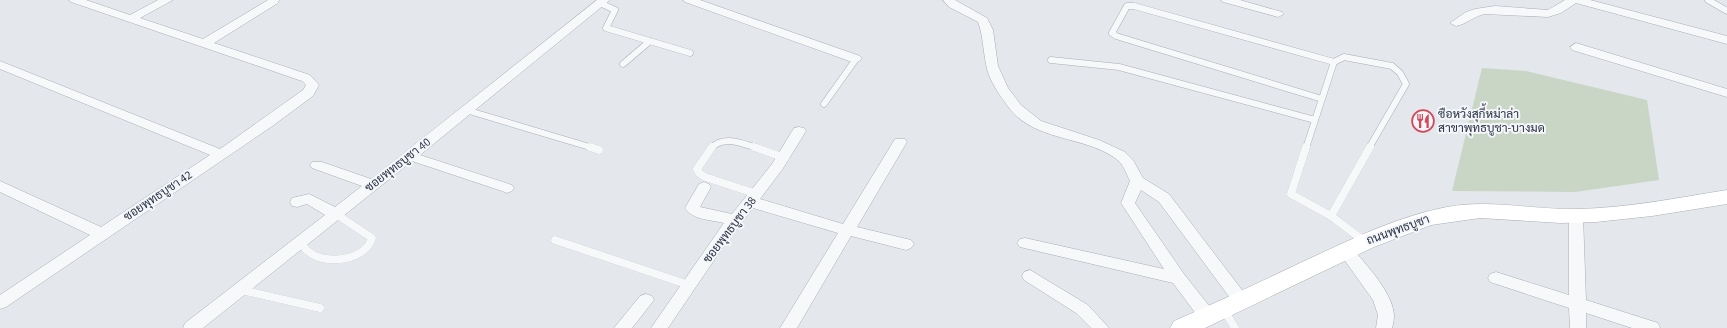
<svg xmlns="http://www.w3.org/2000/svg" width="1727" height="328" viewBox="0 0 1727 328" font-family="'Source Sans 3',Sarabun,sans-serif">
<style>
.green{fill:#c9d6c5}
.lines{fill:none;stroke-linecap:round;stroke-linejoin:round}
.service-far1-casing{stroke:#a9aeb7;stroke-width:7}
.service-casing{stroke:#a9aeb7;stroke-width:8}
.minor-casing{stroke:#a9aeb7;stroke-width:1}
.secondary-casing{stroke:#a9aeb7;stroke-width:1}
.service-far1{stroke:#f7f8fa;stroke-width:6}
.service{stroke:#f7f8fa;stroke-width:8}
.minor{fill:#f7f8fa;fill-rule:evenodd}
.secondary{fill:#fff;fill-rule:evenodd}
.labels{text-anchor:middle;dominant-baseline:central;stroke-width:4;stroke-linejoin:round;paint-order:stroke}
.poi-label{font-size:12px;fill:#2b3445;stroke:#f4f6f9;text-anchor:start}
.street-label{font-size:12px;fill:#2b3445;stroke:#f4f6f9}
</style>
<rect width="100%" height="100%" fill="#e4e7ec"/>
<!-- green -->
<path class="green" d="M1482,68L1526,71L1647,100L1659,180L1575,192L1452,191Z"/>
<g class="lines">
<!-- service-far1 casing -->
<g class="service-far1-casing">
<path id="service-far1" d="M1708,0L1727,11
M600,3L615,10L606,28L690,53
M1051,60L1119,67L1315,120
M623,64L650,41
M1322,99L1116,36L1112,33L1127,6H1134L1334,62
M824,104L856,59
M466,110L593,148
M711,148C724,135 741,143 757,148
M1306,148L1334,62L1344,57L1392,66L1400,73L1406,84L1369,148"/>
</g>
<!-- service casing -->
<g class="service-casing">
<path id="service" d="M590,147L599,150
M712,147L697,169L699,173L705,177L757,194
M754,147L785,158
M1306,147L1291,194L1331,216
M1331,216L1364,241
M1331,216L1370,147
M555,240L689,285
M301,242C303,245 305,250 309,252C326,266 366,260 372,238L336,214
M241,290L320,308
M1224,310L1235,328"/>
</g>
<!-- minor casing -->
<g class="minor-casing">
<path id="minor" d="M69,0H86L130,15L158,0H173L140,18L203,39L268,0H279L278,3L214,43L310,75L319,85L313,96L271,127L6,307L0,309V295L90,235L0,192V181L101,227L210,155L0,69V61L220,149L303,90L306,85L302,81L71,2Z
M597,0H610L420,155L512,185L514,188L512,191L507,193L502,191L412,161L203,328H183L185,323L325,215L307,204L297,207L292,206L290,202L292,198L309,194L335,207L362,186L312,168L310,165L312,162H322L371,179Z
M683,0H700L860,56L862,59L856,63L852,62L685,2Z
M943,0H955L987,18L993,30L998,66L1008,88L1021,105L1041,121L1099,140L1125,152L1133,160L1143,178L1169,194L1248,298L1250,302L1248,306L1242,308L1236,306L1159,202L1141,190L1135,203L1184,274L1214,312L1216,317L1214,322L1208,323L1202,322L1173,283L1020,247L1017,243L1020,239L1025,238L1164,269L1121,203L1130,181C1126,173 1123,163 1115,158C1084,136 1035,141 1010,109C1001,97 988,80 986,64C983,50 983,35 978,22L949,7Z
M1221,0H1240L1282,12L1284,14L1278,17L1223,2Z
M1565,0H1590L1727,36V44L1576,3L1561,13L1548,17L1485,14C1474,16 1467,24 1456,26L1450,23L1466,12L1475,9L1495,6L1548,10Z
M1576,43L1727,89V97L1572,50L1570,47Z
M799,127L804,128L806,131L782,170L760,199L843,224L895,139H905L907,142L857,227L911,240L914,244L911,248L906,250L851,236L797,328H780L838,233L753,208L721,250L668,328H651L724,223C712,220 692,220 685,208L699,184L704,182L709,184L711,187L700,207L732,214L772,164L794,128Z
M1576,211L1581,212L1583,216L1586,300L1658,323L1660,328H1632L1586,313V328H1570L1569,308L1490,282L1488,278L1490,274L1496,272L1569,295V216L1571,212Z
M1346,245L1351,247C1365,263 1394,294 1394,316C1394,320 1393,324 1392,328H1376L1378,315L1373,300L1338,251L1341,247Z
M1030,270L1088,305L1109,328H1091L1076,313L1024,280L1022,276L1024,272Z
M646,294L652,296L654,300L632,328H614L640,296Z"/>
</g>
<!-- secondary casing -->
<g class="secondary-casing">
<path id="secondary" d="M1727,190V204L1652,216L1596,222L1561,223L1480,218L1431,225L1374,247L1205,328H1170L1174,321C1216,303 1258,283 1300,263C1348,241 1395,217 1447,207C1490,199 1533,210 1577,209C1627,208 1677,198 1727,190Z"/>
</g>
<!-- service-far1 -->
<use href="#service-far1" class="service-far1"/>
<!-- service -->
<use href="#service" class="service"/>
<!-- minor -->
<use href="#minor" class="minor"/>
<!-- secondary -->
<use href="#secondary" class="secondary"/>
</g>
<!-- icons -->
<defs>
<g id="restaurant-ring" transform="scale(1.15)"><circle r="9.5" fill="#f4f6f9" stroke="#d1495b" stroke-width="1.5"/><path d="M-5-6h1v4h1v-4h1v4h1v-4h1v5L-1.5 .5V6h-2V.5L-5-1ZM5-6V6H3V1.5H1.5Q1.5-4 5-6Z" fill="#d1495b"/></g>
</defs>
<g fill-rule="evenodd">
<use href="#restaurant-ring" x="1423" y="121"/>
</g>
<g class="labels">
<!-- poi labels -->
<g class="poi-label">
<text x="1438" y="114">ซือหวังสุกี้หม่าล่า<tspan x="1438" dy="14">สาขาพุทธบูชา-บางมด</tspan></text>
</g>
<!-- street labels -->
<g class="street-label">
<text transform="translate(398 165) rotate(-38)">ซอยพุทธบูชา 40</text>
<text transform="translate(158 196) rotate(-34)">ซอยพุทธบูชา 42</text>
<text transform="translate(730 230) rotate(-53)">ซอยพุทธบูชา 38</text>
<text transform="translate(1398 230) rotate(-20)">ถนนพุทธบูชา</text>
</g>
</g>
</svg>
